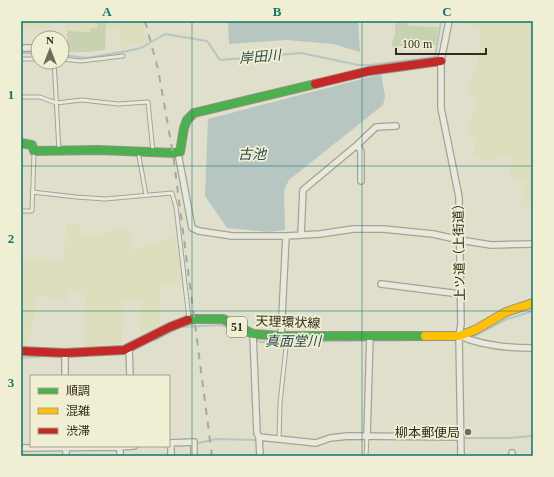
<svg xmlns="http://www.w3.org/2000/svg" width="554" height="477" viewBox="0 0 554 477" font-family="'Times New Roman','Noto Sans JP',serif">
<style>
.farmland{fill:#dddebe}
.green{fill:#c8d1b0}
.water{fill:#b7c6c0}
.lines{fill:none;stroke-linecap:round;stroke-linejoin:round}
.stream{stroke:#b7c6c0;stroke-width:2}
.lane-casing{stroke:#a5a395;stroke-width:5}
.street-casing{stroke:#a5a395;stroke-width:8}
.fast-casing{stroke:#959385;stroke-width:10}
.slow-casing{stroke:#959385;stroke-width:10}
.jam-casing{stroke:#959385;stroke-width:10}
.lane{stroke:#e8e8dd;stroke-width:3}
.street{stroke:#e8e8dd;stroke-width:5.5}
.fast{stroke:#4caf50;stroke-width:8}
.slow{stroke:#ffc107;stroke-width:8}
.jam{stroke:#c62828;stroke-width:8}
.rail{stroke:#a9a89d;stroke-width:2;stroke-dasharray:7 7;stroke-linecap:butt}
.grid{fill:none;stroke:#0f766e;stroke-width:1;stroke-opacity:0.55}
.poi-dot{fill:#706b5c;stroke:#f1efd3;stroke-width:1.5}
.labels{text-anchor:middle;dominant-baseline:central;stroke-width:3.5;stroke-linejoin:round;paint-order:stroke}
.shield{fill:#f1efd3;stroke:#6c6755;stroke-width:1}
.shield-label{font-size:12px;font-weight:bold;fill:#332d1f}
.street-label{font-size:13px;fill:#332d1f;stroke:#f1efd3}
.poi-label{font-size:13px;fill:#332d1f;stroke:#f1efd3;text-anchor:end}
.water-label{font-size:14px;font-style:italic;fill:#304b51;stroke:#f1efd3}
.neatline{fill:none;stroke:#0f766e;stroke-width:1.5}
.grid-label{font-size:13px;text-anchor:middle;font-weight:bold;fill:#0f766e}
</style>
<rect width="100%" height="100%" fill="#e0dfcc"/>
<!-- farmland -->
<path class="farmland" d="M21,21H50V28H21Z
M55,21H97V28L90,32L67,31L66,23H55Z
M106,21H143L148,42L120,48V29H106Z
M409,21H438V27L408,26Z
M468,21H533V207L521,206L525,181L509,177L512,158L498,156L496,162L473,157L475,140L468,136L476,95L466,94L471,75L477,70L481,28L468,25Z
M66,224L81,225L80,234H102L120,229L128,228L134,251L162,239L175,237L183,286H161V327L140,337L141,300H123L122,345L112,347L84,349L86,296L70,288L66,301L38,295L28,347H21V261L29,258H48L64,262Z
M21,452H63V456H21Z"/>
<!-- green -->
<path class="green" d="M97,21H106L105,50L88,52H67V31L90,32V28H97Z
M395,21H409L408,26L438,27L436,45H408L391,47L395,34Z"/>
<!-- water -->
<path class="water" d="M228,21H358L360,52L333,44L286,40L229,44Z
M381,74L385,96L383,105L289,180L284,190L285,230L269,232L227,228L205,196L208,119Z"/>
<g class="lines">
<!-- stream -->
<path class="stream" d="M21,53H38
M62,55L87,58L127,51L141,48L165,34L207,41L220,60L301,53L358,65H370L435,57L441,21
M180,327L222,325L245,335
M472,337L507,319L533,311
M255,339L260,342L436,340
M155,340L176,329
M21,358L46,356
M464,438H509L533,436
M261,440L271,441
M333,440L365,439
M195,444L216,439L255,440"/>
<!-- lane casing -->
<g class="lane-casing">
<path id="lane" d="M21,59H38
M62,59L81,61L123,56
M54,62C56,91 57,120 59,149
M21,97H40L56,103L82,100L118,104L148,102L153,152
M138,151L146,195
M32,192L76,197L105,199L172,193L176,207L189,319
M21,211H32L34,153
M279,439L280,403L287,338
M366,456L367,436"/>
</g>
<!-- street casing -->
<g class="street-casing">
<path id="street" d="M449,21L441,61V108L459,197L461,324L459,336L461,456
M21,48H38
M357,145L361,151V181
M178,153L192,228L199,231L232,236H286L320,234L353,229H383L433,234L460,240L491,245L533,244
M301,235L303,190L357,145L376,127L396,126
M381,284L460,294
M253,334L257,433L259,437L260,456
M281,336L286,236
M460,336C483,346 508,348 533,348
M129,347L130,376
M65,353V376
M367,436L370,335
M259,437L316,443L330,438L348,436L460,437
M169,443L194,442V456
M171,443V456
M120,447V456
M21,448L120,447L134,446
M512,453V456
M66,456V446"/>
</g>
<!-- fast casing -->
<g class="fast-casing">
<path id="fast" d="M21,143L32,145L34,151L98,150L175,153L180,152L184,128L187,120L194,113L315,84
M188,320L195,319H223L253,334L281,336H425"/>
</g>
<!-- slow casing -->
<g class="slow-casing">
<path id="slow" d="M425,336H459L475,330L506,312L533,303"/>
</g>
<!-- jam casing -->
<g class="jam-casing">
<path id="jam" d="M315,84L369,71L441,61
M21,351L65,353L124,350L170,327L188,320"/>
</g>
<!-- lane -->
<use href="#lane" class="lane"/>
<!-- street -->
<use href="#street" class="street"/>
<!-- fast -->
<use href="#fast" class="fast"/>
<!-- slow -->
<use href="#slow" class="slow"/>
<!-- jam -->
<use href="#jam" class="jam"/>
<!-- rail -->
<path class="rail" d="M145,21L158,69L173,154L212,456"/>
</g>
<!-- grid -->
<path class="grid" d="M192,21V456M362,21V456M21,166H533M21,311H533"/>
<!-- markers -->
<circle class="poi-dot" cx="468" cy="432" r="4"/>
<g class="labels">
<!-- shield labels -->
<rect class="shield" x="227" y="317" width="20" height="20" rx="3"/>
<g class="shield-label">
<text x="237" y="327">51</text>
</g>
<!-- street labels -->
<g class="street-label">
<text transform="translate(459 249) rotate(-91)">上ツ道（上街道）</text>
<text transform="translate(288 322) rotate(2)">天理環状線</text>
</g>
<!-- poi labels -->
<g class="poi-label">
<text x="460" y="432">柳本郵便局</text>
</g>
<!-- water labels -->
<g class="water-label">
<text transform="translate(260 57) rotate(-5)">岸田川</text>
<text x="252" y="154">古池</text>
<text x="293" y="341">真面堂川</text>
</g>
</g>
<!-- border -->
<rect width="554" height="477" fill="none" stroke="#f1efd3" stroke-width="44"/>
<!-- legend -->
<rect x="30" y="375" width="140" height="72" fill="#f1efd3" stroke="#a5a18b"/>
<rect x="38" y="388" width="20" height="6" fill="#4caf50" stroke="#a5a18b"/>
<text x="66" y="395" font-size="12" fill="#332d1f">順調</text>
<rect x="38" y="408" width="20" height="6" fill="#ffc107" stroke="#a5a18b"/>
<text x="66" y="415" font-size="12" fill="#332d1f">混雑</text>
<rect x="38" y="428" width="20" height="6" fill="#c62828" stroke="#a5a18b"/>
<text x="66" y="435" font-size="12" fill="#332d1f">渋滞</text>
<!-- north arrow -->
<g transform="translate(50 50)"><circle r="19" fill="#f1efd3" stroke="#a5a18b"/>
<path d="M0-3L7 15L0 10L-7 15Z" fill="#706b5c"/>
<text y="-6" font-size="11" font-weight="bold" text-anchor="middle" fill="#332d1f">N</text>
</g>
<!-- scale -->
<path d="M396 48v6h90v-6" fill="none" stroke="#332d1f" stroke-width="2"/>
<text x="402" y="48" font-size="12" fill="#332d1f" stroke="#f1efd3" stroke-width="3" paint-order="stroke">100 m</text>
<rect x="22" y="22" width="510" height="433" class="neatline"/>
<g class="grid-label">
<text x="107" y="16">A</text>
<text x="277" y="16">B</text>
<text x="447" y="16">C</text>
<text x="11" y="99">1</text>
<text x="11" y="243">2</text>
<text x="11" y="387">3</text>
</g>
</svg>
